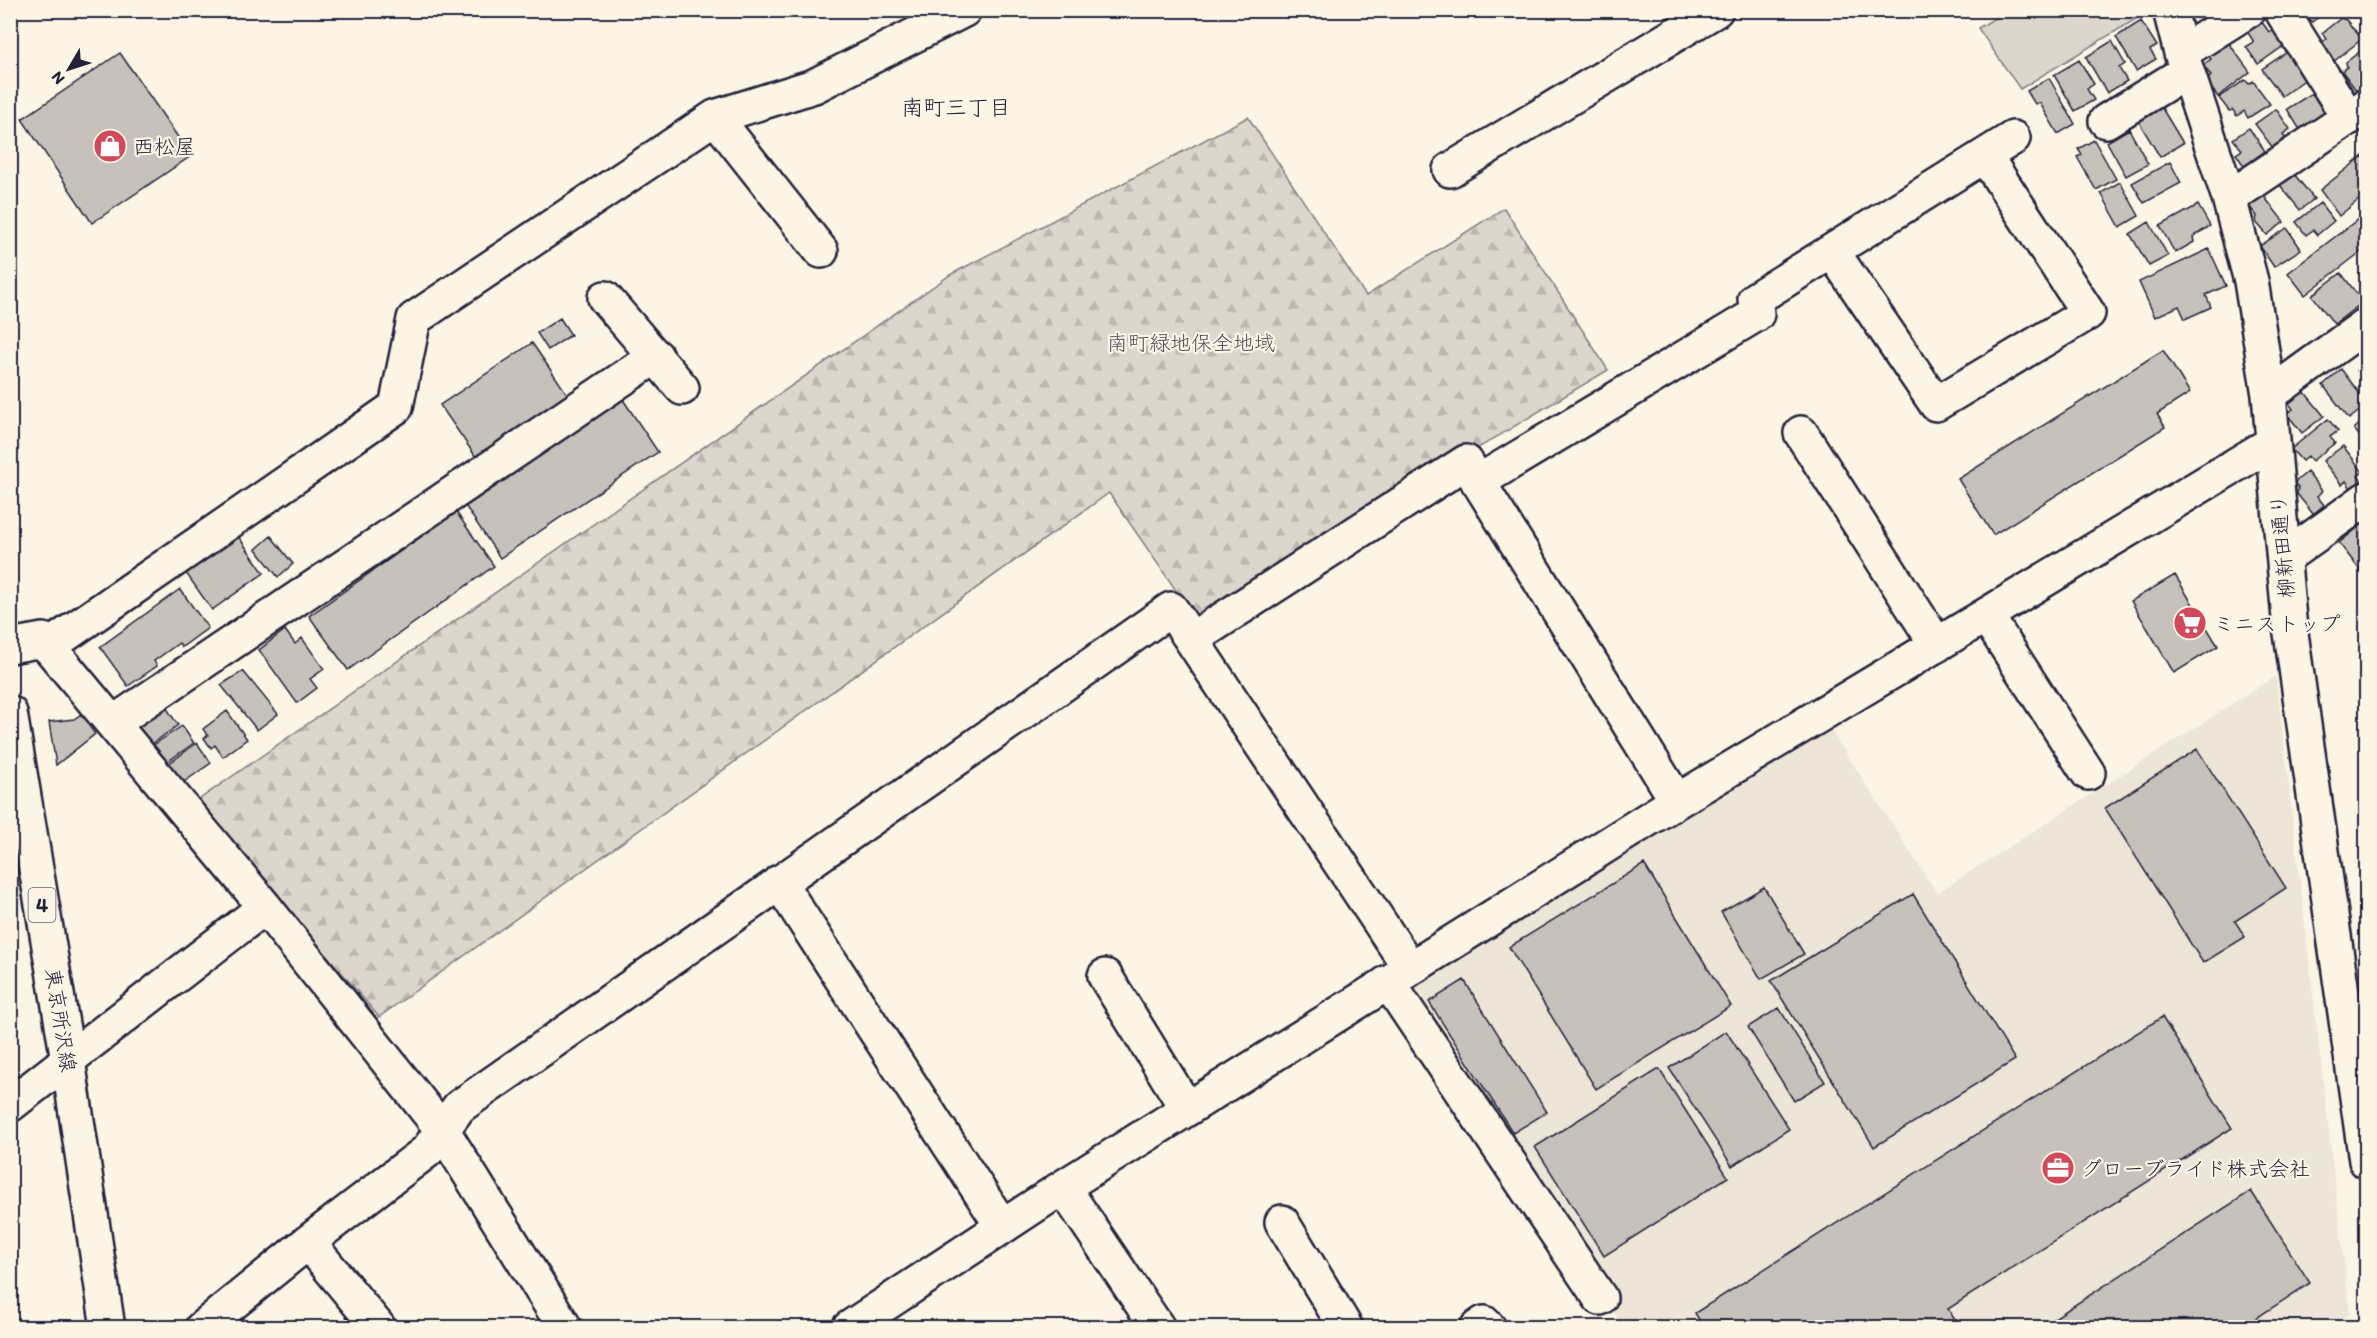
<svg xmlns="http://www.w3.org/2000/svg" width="2377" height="1338" viewBox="0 0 2377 1338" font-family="Itim,'Klee One',sans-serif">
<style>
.built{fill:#ece5d8}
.forest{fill:url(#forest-firs);stroke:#7f7c84;stroke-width:1.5}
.pitch{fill:#dcd6cc;stroke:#7f7c84;stroke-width:1.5}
.building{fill:#c6c1bb;stroke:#22223b;stroke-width:1.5}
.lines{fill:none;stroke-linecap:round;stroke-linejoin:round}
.minor-casing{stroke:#22223b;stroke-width:38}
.primary-casing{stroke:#22223b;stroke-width:38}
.minor{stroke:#fcf5e5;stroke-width:33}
.primary{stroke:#fcf5e5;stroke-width:33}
.labels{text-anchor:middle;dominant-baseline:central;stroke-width:4.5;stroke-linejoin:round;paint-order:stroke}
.shield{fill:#fcf5e5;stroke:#63616e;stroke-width:1.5}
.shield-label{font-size:20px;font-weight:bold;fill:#22223b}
.poi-label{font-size:21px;fill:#22223b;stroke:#fcf5e5;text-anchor:start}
.park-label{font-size:21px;fill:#504f5f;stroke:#fcf5e5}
.street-label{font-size:21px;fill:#22223b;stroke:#fcf5e5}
.neighbourhood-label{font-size:22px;fill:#22223b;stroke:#fcf5e5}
</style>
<defs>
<pattern id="forest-firs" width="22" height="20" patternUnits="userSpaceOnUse" patternTransform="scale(1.5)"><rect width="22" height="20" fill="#dcd6cc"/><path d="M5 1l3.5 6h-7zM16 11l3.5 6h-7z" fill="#bcb7b0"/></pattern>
</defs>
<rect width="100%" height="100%" fill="#fcf5e5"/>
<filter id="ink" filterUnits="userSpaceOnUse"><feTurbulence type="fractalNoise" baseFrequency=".0167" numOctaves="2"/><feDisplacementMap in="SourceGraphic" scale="12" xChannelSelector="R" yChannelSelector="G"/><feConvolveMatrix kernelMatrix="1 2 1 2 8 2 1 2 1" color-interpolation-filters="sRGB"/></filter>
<g filter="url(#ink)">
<!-- built -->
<path class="built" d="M2276,676L2350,1314L2327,1328L1623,1327L1412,990L1828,726L1937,893Z"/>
<!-- forest -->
<path class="forest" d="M1248,117L1366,296L1504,208L1608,370L1195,618L1109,493L379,1017L197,801L950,275Z"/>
<!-- pitch -->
<path class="pitch" d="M2145,11L2146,13L2020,89L1978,28L2007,11Z"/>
<!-- building -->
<path class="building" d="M2303,10H2327L2312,22Z
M2259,18L2269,32L2277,27L2288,43L2258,64L2246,47L2254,42L2245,28Z
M2341,18L2346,20L2362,39L2333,62L2320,44L2326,39L2322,33Z
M2141,21L2157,46L2150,50L2156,59L2136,71L2116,37Z
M2225,38L2250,72L2218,97L2206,81L2211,76L2203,65L2211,59L2206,52Z
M2112,41L2125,64L2119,68L2127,81L2107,93L2086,57Z
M2365,48L2366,50V92L2361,97L2342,71L2347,67L2346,62Z
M2287,52L2301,73L2310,76L2282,96L2262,69Z
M120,53L191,156L92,223L22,119Z
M2079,60L2094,84L2087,89L2094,100L2075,111L2054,75Z
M2049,78L2075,124L2058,134L2040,103L2035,104L2027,91Z
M2245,80L2249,84L2253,81L2270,104L2248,118L2244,111L2237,116L2233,110L2229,111L2219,98Z
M2312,93L2327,117L2302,133L2287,109Z
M2160,105L2183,143L2160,157L2137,119Z
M2276,109L2290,129L2283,134L2286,139L2273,148L2255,124Z
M2249,128L2265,151L2244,166L2236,154L2242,150L2233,139Z
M2129,129L2148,164L2126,176L2107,142Z
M2094,140L2116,179L2096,190L2077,157L2082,155L2078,149Z
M2363,156L2366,161V194L2339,216L2320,190Z
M2170,162L2181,183L2144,203L2132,183Z
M2294,174L2314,199L2300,210L2280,185Z
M2120,182L2139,216L2120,227L2101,193Z
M2263,195L2284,222L2267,235L2256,222L2257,216L2249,206Z
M2320,203L2334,221L2317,235L2313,230L2306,235L2296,222Z
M2198,205L2210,226L2193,237L2194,242L2175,253L2160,226Z
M2366,213V248L2305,295L2288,273Z
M2149,222L2168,256L2149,266L2130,234Z
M2287,228L2301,249L2274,267L2260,246Z
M2209,249L2226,286L2206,295L2211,307L2185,319L2179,306L2155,317L2139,282Z
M2341,273L2363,302L2334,324L2312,295Z
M560,318L571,335L548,350L537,333Z
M532,343L570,398L478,460L440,405Z
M2163,350L2190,393L2157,414L2165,427L1993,535L1958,479Z
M2366,353V382L2357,370L2360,363L2358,359Z
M2341,369L2366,402V406L2349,419L2323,385Z
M2303,390L2324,416L2302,433L2287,414L2293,409L2288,402Z
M620,395L658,452L500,558L462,501Z
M2366,418V444L2354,429Z
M2328,419L2338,431L2330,437L2335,443L2312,461L2308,456L2302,461L2291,449Z
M2343,446L2363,472L2358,476L2363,482L2352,490L2346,481L2342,485L2323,461Z
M2307,472L2322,491L2317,496L2324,505L2313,514L2297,494L2298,487L2294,483Z
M456,512L494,566L348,670L309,616Z
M2366,521V564L2360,570L2339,543Z
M238,536L264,573L212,610L186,573Z
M271,536L293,564L278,577L256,549Z
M2175,575L2218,646L2174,673L2131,601Z
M180,589L208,628L182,647L179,643L154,661L157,666L128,686L100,647Z
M285,630L295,644L302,638L324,669L310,679L317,688L297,703L259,650Z
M243,671L278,714L257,730L221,685Z
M166,707L178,725L149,746L136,728Z
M227,711L247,739L223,757L215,745L211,748L204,738L208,736L203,729Z
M81,714L83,718H88L89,726L95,734L56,765L49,722L74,719Z
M182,726L194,743L164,764L152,746Z
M197,743L211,763L181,784L167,765Z
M2197,749L2286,888L2235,921L2245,937L2203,963L2105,808Z
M1644,864L1731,1006L1596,1089L1509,947Z
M1764,887L1804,954L1761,979L1721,912Z
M1913,894L2015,1060L1874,1147L1771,981Z
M1464,980L1547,1112L1513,1133L1429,1002Z
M1779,1008L1825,1082L1794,1101L1748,1027Z
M2162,1017L2232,1128L1948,1309L1960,1328H1704L1695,1313Z
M1726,1031L1789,1129L1732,1166L1669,1068Z
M1659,1069L1728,1177L1604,1256L1535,1147Z
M2251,1191L2310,1283L2241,1328H2039Z"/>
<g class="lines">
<!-- minor casing -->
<g class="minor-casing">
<path id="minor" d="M2170,10L2181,53L2229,198L2251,281L2269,395L2289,619L2366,1161
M2281,10L2349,118
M2181,53L2249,10
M715,117L821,251
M2106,121L2187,71
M1450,170L1716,10
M2229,198L2366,106
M1832,251L1936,404L2088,313L1985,156
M605,298L682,388
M2269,395L2366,325
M1801,433L1937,645
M1478,482L1757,314L1755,299L2013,138
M2284,558L2366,499
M1986,615L2088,773
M1192,639L1466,462L1677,801
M10,646L43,640L265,907L443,1131L565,1328
M48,647L396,407L414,319L715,117L814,86L964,10
M113,723L656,356
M779,882L1002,1226
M1105,976L1187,1109
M1388,982L1600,1298
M10,1105L265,907
M1063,1187L1158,1328
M1282,1222L1346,1328
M308,1242L379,1328
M202,1328L308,1242L427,1151L459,1107L1171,609L1410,968
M849,1328L1063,1187L1677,801L2272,443
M1477,1328L1484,1323L1489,1328"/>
</g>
<!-- primary casing -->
<g class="primary-casing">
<path id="primary" d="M10,713L68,1060L108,1328"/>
</g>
<!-- minor -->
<use href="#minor" class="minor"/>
<!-- primary -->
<use href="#primary" class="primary"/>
</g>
</g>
<!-- icons -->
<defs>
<g id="shop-disc" transform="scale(1.725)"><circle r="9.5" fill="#d1495b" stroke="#fcf5e5"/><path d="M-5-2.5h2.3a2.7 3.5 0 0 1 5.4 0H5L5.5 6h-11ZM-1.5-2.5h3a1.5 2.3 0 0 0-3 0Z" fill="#fff"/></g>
<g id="supermarket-disc" transform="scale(1.725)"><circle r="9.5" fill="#d1495b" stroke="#fcf5e5"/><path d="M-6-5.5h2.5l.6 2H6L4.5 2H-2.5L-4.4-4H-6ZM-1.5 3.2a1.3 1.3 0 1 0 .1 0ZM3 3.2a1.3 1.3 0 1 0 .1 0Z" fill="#fff"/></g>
<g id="office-disc" transform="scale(1.725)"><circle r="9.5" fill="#d1495b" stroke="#fcf5e5"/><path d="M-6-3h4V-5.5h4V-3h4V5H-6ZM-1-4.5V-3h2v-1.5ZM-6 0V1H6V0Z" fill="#fff"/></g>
</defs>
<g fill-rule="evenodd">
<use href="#shop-disc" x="110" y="146"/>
<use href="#supermarket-disc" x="2190" y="623"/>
<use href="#office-disc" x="2058" y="1168"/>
</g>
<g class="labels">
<!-- shield labels -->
<rect class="shield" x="28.5" y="888" width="27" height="34" rx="4.5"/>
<g class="shield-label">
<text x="42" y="905">4</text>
</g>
<!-- poi labels -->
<g class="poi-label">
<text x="133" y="146">西松屋</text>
<text x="2213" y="623">ミニストップ</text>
<text x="2081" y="1168">グローブライド株式会社</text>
</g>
<!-- park labels -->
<g class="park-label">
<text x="1191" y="342">南町緑地保全地域</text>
</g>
<!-- street labels -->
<g class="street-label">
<text transform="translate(2282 546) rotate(-95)">柳新田通り</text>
<text transform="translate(61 1020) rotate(81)">東京所沢線</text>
</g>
<!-- neighbourhood labels -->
<g class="neighbourhood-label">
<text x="956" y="107">南町三丁目</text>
</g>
</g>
<!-- margin -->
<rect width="2377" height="1338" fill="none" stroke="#fcf5e5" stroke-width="36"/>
<rect x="18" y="18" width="2341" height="1302" fill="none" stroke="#22223b" stroke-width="2" filter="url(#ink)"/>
<!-- north arrow -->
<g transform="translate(69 69) rotate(231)" stroke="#fcf5e5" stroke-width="4.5" paint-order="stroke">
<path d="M0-4.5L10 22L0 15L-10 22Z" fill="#22223b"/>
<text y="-9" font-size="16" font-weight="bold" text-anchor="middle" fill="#22223b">N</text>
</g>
</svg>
